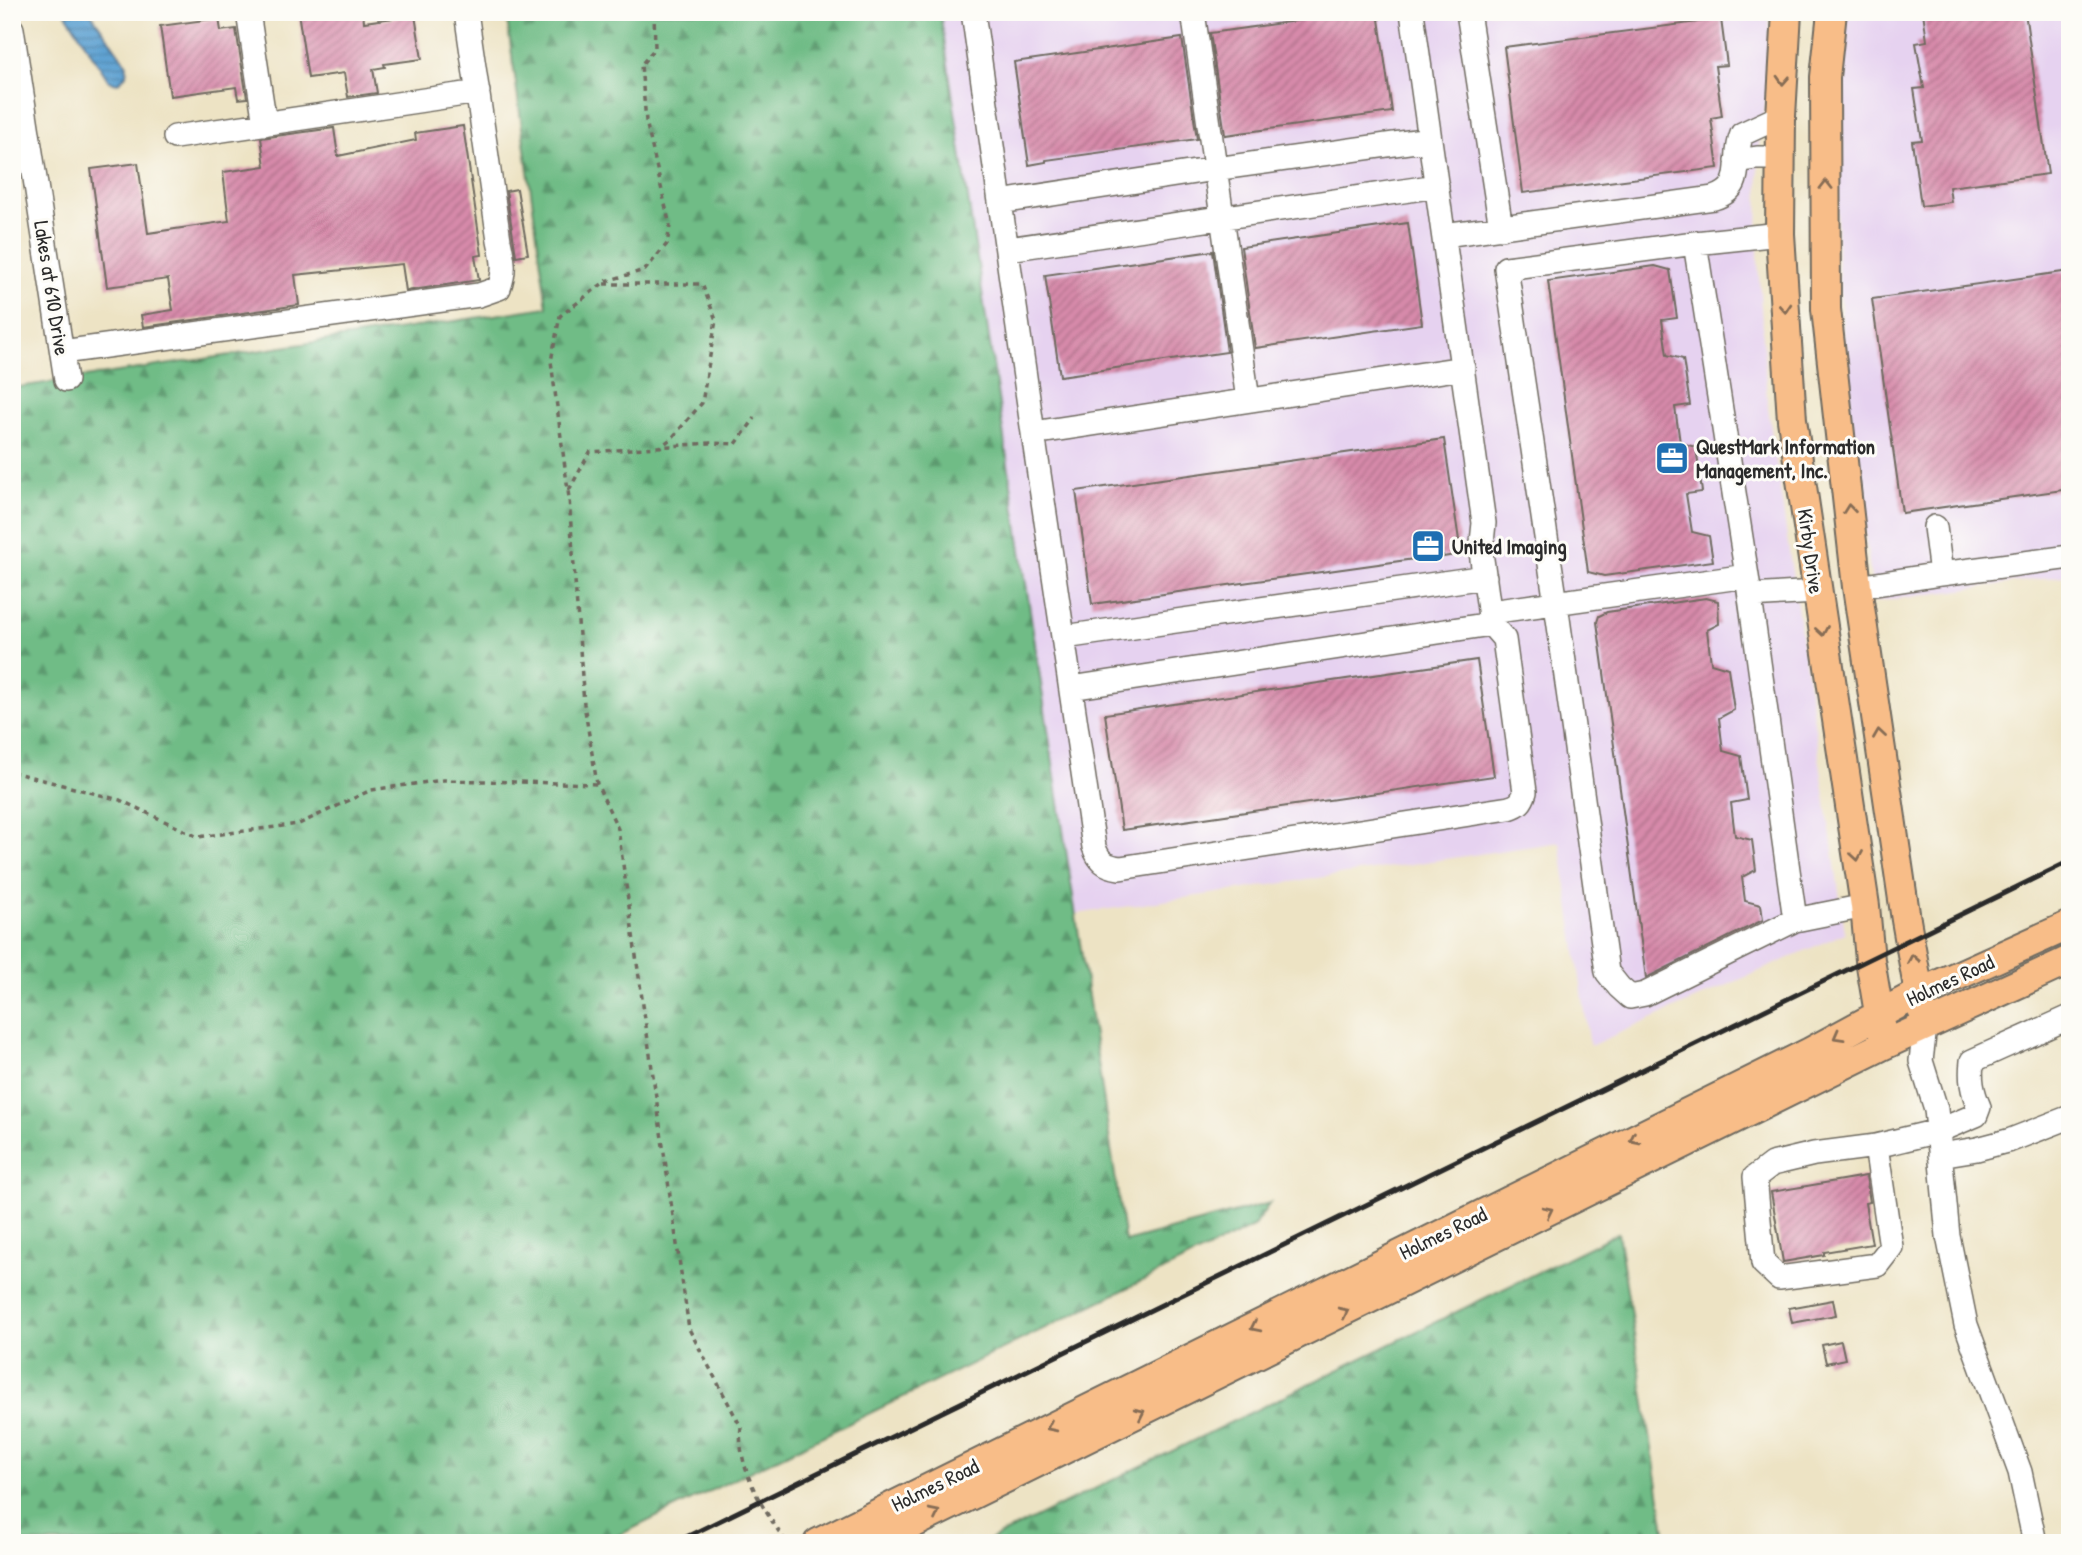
<svg xmlns="http://www.w3.org/2000/svg" width="2082" height="1555" viewBox="0 0 2082 1555" font-family="'Patrick Hand',sans-serif">
<style>
.built{fill:#e6d2f0}
.forest{fill:url(#forest-firs);stroke:#4d7458;stroke-width:2}
.water{fill:url(#water-rules);stroke:#44667e;stroke-width:2}
.building{fill:url(#building-hatch)}
.lines{fill:none;stroke-linecap:round;stroke-linejoin:round}
.minor-casing{stroke:#6f6b61;stroke-width:26}
.major-casing{stroke:#6f6b61;stroke-width:32}
.path{stroke:#6f6b61;stroke-width:3.5;stroke-dasharray:5 5;stroke-linecap:butt}
.minor{stroke:#fff;stroke-width:23}
.major{stroke:#f8bd88;stroke-width:28}
.rail{stroke:#2b2b2b;stroke-width:5}
.oneway{stroke:#876d55}
.labels{text-anchor:middle;dominant-baseline:central;stroke-width:6;stroke-linejoin:round;paint-order:stroke}
.street-label{font-size:21px;fill:#2b2b2b;stroke:#fdfcf7}
.poi-label{font-size:21px;font-weight:bold;fill:#2b2b2b;stroke:#fdfcf7;text-anchor:start}
</style>
<defs>
<pattern id="forest-firs" width="22" height="20" patternUnits="userSpaceOnUse" patternTransform="scale(1.75)"><rect width="22" height="20" fill="#6fbc86"/><path d="M5 1l3.5 6h-7zM16 11l3.5 6h-7z" fill="#5b996e"/></pattern>
<pattern id="water-rules" width="6" height="5" patternUnits="userSpaceOnUse" patternTransform="scale(1.75)"><rect width="6" height="5" fill="#5ca0d1"/><path d="M0 2.5h6" fill="none" stroke="#4c83aa"/></pattern>
<pattern id="building-hatch" width="6" height="6" patternUnits="userSpaceOnUse" patternTransform="scale(1.75)"><rect width="6" height="6" fill="#d78aaa"/><path d="M-1 1l2-2M0 6l6-6M5 7l2-2" fill="none" stroke="#af718b"/></pattern>
</defs>
<rect width="100%" height="100%" fill="#fdfcf7"/>
<filter id="ink" filterUnits="userSpaceOnUse"><feTurbulence type="fractalNoise" baseFrequency=".0143" numOctaves="2"/><feDisplacementMap in="SourceGraphic" scale="14" xChannelSelector="R" yChannelSelector="G"/><feConvolveMatrix kernelMatrix="1 2 1 2 8 2 1 2 1" color-interpolation-filters="sRGB"/></filter>
<filter id="wash" filterUnits="userSpaceOnUse"><feTurbulence type="fractalNoise" baseFrequency=".00686" numOctaves="4" result="noise"/><feDisplacementMap in="SourceGraphic" scale="28" xChannelSelector="R" yChannelSelector="G"/><feGaussianBlur stdDeviation="1.57" result="paint"/><feColorMatrix in="noise" values="0 0 0 0 0 0 0 0 0 0 0 0 0 0 0 0 0 1.4 0 .05"/><feComposite in="paint" operator="in"/></filter>
<g filter="url(#wash)">
<rect width="100%" height="100%" fill="#ede3c4"/>
<!-- built -->
<path class="built" d="M940,12H1769L1770,55L1764,116L1759,138L1758,261L1767,401L1845,933L1590,1046L1560,842L1076,914Z
M1843,12H2070V575L1874,602L1848,399L1837,251L1838,53Z"/>
<!-- forest -->
<path class="forest" d="M506,12H940L1125,1242L1270,1203L1253,1227L603,1543H12V388L547,307Z
M1618,1233L1667,1543H984Z"/>
<!-- water -->
<path class="water" d="M65,12H90L127,65L126,75L118,83L109,81Z"/>
<g id="blocks">
<!-- building -->
<path class="building" d="M298,12H363L364,22L415,15L422,59L384,64L385,67L373,69L377,93L348,97L344,73L308,78Z
M1361,12H1378L1392,112L1225,135L1210,33Z
M1923,12H2025L2048,174L1949,187L1951,202L1921,206L1912,141L1922,140L1914,89L1924,88L1916,43L1927,41Z
M219,18L221,31L236,29L247,98L238,99L236,87L170,96L160,26Z
M1721,19L1727,65L1715,66L1722,116L1711,118L1718,168L1523,193L1504,47Z
M1182,38L1197,139L1046,160V162L1029,165L1014,62Z
M463,126L482,255L475,256L479,280L406,291L402,264L295,275L299,305L143,327L141,315L173,310L168,279L107,287L91,169L138,163L148,233L229,221L223,172L265,166L261,138L334,128L338,156L416,140L415,133Z
M517,189L528,254L516,256L506,191Z
M1408,223L1422,324L1255,348L1241,247Z
M1213,251L1227,352L1060,376L1045,275Z
M1655,266L1670,270L1677,318L1662,320L1667,355L1683,359L1690,405L1675,407L1680,443L1696,447L1702,492L1686,494L1692,532L1709,536L1713,561L1604,576L1588,572L1548,281Z
M2070,271V489L1902,513L1872,299Z
M1444,439L1461,554L1443,557V555L1092,604L1076,491Z
M1706,598L1718,601L1719,624L1707,630L1711,663L1728,668L1734,710L1719,718L1723,751L1741,756L1747,800L1731,803L1735,836L1752,840L1756,870L1742,877L1745,901L1761,905L1763,920L1646,978L1597,622L1599,616L1607,612Z
M1477,660L1494,776L1122,830L1105,714Z
M1866,1176L1870,1202L1865,1203L1872,1244L1824,1252V1255L1783,1262L1771,1192Z
M1833,1300L1836,1315L1792,1323L1789,1308Z
M1841,1341L1845,1359L1826,1363L1822,1345Z"/>
</g>
</g>
<g filter="url(#ink)">
<use href="#blocks" fill-opacity="0" stroke="#6f6b61" stroke-width="2"/>
<g class="lines">
<!-- minor casing -->
<g class="minor-casing">
<path id="minor" d="M248,12L265,124
M973,12L1000,202L1215,169L1430,139
M1193,12L1248,400
M1412,12L1484,523L1481,552L1491,624L1504,639L1525,792C1522,802 1519,805 1509,808L1120,868C1105,866 1099,861 1094,847L1033,433L1463,368
M1468,12L1501,228
M12,29L66,380
M175,137L478,92
M1737,161L1757,158H1781
M1000,202L1033,433
M1780,234L1695,243L1506,268L1556,604L1607,972L1619,987L1630,997L1645,994L1795,920L1865,906
M1444,235L1714,198C1748,187 1731,160 1742,134L1781,116
M1695,243L1747,576L1795,920
M1008,249L1437,186
M62,352L479,295L499,288C506,269 503,260 499,240L466,12
M1935,527L1941,574L2070,557
M1857,587L1941,574
M1750,596L1816,592
M1490,612L1747,576
M1064,637L1485,577
M1071,688L1491,624
M1925,1027L1921,1061L1936,1109L1948,1236L1966,1325L2020,1472L2035,1543
M1876,1146L1891,1247L1877,1265L1779,1278L1763,1263L1755,1177L1772,1164L1814,1154L1876,1146L1938,1131L1976,1115L1979,1107C1972,1091 1970,1079 1972,1061L2070,1017
M1940,1155L1977,1149L2011,1140L2070,1117"/>
</g>
<!-- major casing -->
<g class="major-casing">
<path id="major" d="M1787,12L1781,116L1780,234L1792,420L1865,906L1870,960L1882,1031
M1832,12L1825,77L1826,309L1857,587L1906,920L1922,1010
M818,1543L1810,1052L1919,993L2070,925
M874,1543L1884,1045L2070,960"/>
</g>
<!-- path -->
<path class="path" d="M654,12L655,48L641,65L646,121L670,226L667,244L645,270L606,281L560,316L551,361L569,498L584,704L597,784L618,829L689,1329L741,1427C736,1468 764,1511 787,1543
M604,284H702L716,320L702,403L672,438L660,447
M569,490L590,452L710,443L736,444L755,418
M12,772L120,800L198,837L299,824L371,790L443,780L597,784"/>
<!-- minor -->
<use href="#minor" class="minor"/>
<!-- major -->
<use href="#major" class="major"/>
<!-- rail -->
<path class="rail" d="M674,1543L2070,861"/>
</g>
<!-- one-way arrows -->
<defs><path id="oneway-chevron" d="M-2-3.5L2.5 0L-2 3.5" fill="none" stroke-width="1.6" stroke-linecap="round" stroke-linejoin="round" transform="scale(1.75)"/></defs>
<g class="oneway">
<use href="#oneway-chevron" transform="translate(1783 80) rotate(93)"/>
<use href="#oneway-chevron" transform="translate(1826 185) rotate(-90)"/>
<use href="#oneway-chevron" transform="translate(1785 308) rotate(86)"/>
<use href="#oneway-chevron" transform="translate(1849 509) rotate(-96)"/>
<use href="#oneway-chevron" transform="translate(1822 631) rotate(81)"/>
<use href="#oneway-chevron" transform="translate(1879 734) rotate(-98)"/>
<use href="#oneway-chevron" transform="translate(1857 856) rotate(81)"/>
<use href="#oneway-chevron" transform="translate(1913 959) rotate(-100)"/>
<use href="#oneway-chevron" transform="translate(1838 1036) rotate(151)"/>
<use href="#oneway-chevron" transform="translate(1634 1139) rotate(154)"/>
<use href="#oneway-chevron" transform="translate(1548 1211) rotate(-26)"/>
<use href="#oneway-chevron" transform="translate(1344 1312) rotate(-26)"/>
<use href="#oneway-chevron" transform="translate(1255 1327) rotate(154)"/>
<use href="#oneway-chevron" transform="translate(1140 1413) rotate(-26)"/>
<use href="#oneway-chevron" transform="translate(1051 1427) rotate(154)"/>
<use href="#oneway-chevron" transform="translate(935 1513) rotate(-26)"/>
</g>
</g>
<!-- icons -->
<defs>
<g id="office-square" transform="scale(1.75)"><rect x="-9" y="-9" width="18" height="18" rx="4" fill="#1f6fb2" stroke="#fdfcf7"/><path d="M-6-3h4V-5.5h4V-3h4V5H-6ZM-1-4.5V-3h2v-1.5ZM-6 0V1H6V0Z" fill="#fff"/></g>
</defs>
<g fill-rule="evenodd">
<use href="#office-square" x="1672" y="458"/>
<use href="#office-square" x="1428" y="546"/>
</g>
<g class="labels">
<!-- street labels -->
<g class="street-label">
<text transform="translate(52 288) rotate(81)">Lakes at 610 Drive</text>
<text transform="translate(1811 551) rotate(82)">Kirby Drive</text>
<text transform="translate(1950 980) rotate(-25)">Holmes Road</text>
<text transform="translate(1443 1233) rotate(-26)">Holmes Road</text>
<text transform="translate(935 1485) rotate(-26)">Holmes Road</text>
</g>
<!-- poi labels -->
<g class="poi-label">
<text x="1696" y="446">QuestMark Information<tspan x="1696" dy="24">Management, Inc.</tspan></text>
<text x="1452" y="546">United Imaging</text>
</g>
</g>
<!-- margin -->
<rect width="2082" height="1555" fill="none" stroke="#fdfcf7" stroke-width="42"/>
</svg>
